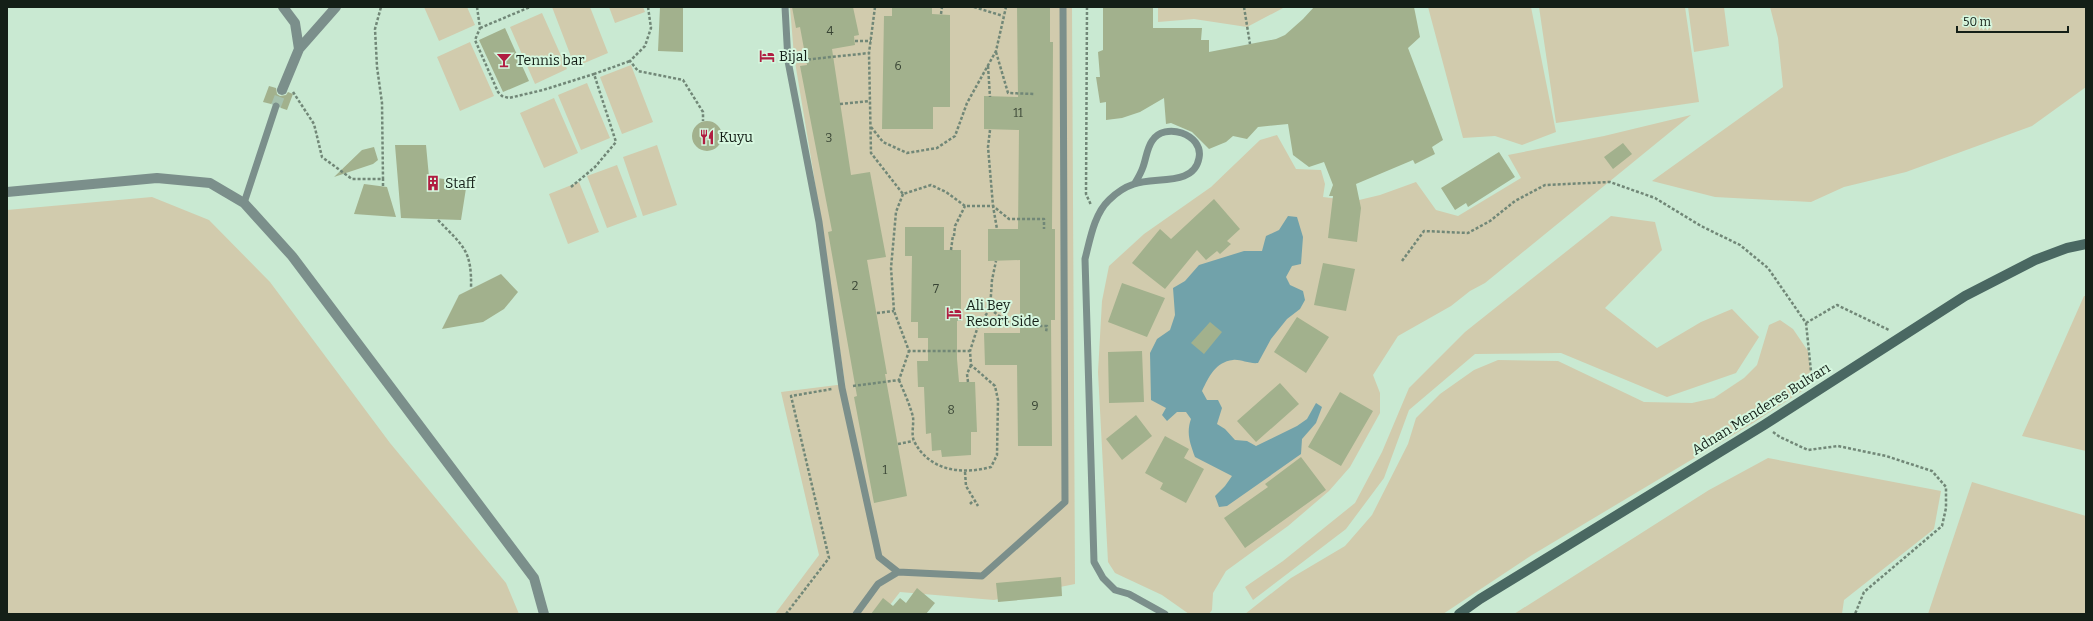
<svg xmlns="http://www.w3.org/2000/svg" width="2093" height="621" viewBox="0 0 2093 621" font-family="Bitter,serif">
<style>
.green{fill:#d1cbad}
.water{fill:#71a2aa}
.building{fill:#a2b18d}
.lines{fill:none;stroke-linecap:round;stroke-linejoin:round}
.minor-tunnel{stroke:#a5c1ad;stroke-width:10;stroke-dasharray:10 5;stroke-linecap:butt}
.path{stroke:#718777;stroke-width:2.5;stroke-dasharray:3 2;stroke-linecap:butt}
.service{stroke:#7b8f8b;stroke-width:7}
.minor{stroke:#7b8f8b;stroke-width:10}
.tertiary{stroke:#7b8f8b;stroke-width:10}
.secondary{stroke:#4a6862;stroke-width:10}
.labels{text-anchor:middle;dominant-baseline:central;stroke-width:4;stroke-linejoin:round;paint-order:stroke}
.number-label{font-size:12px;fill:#384434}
.poi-label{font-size:14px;fill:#141f17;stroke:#d6f7df;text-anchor:start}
.street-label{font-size:14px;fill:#141f17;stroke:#d6f7df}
</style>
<rect width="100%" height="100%" fill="#c9e9d2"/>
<!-- green -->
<path class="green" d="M424,7H467L475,25L439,41Z
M552,7H590L608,53L575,67Z
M609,7H643L645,12L615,23Z
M790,7H1072L1075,584L994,600L900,592L883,614H775L819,555L781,392L845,384L813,170L794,56Z
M1158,7H1285L1247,27L1194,19L1158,22Z
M1428,7H1531L1556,132L1522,145L1495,136L1463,138Z
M1539,7H1685L1699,102L1556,123Z
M1688,7H1724L1729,46L1694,52Z
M1770,7H2086V87L2032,126L1906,172L1844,187L1811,202L1715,197L1652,181L1783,87L1778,38Z
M542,13L567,69L535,84L510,27Z
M470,42L494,96L460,111L437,57Z
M631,65L653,122L622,134L600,77Z
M587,83L610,138L581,150L558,95Z
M554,98L578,153L544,168L520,113Z
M1691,115L1485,283L1470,291L1451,306L1398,336L1373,375L1380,393V413L1350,467L1329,491L1288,526L1226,571L1213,593L1212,610L1209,614H1189L1162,595L1115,573L1108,562L1098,372L1102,301L1109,266L1144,234L1211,187L1260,140L1277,135L1296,169L1321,170L1325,184L1323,197L1355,201L1380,195L1416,182L1436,210L1458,216L1521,178L1508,155L1604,136Z
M657,145L677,205L643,216L623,157Z
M617,165L637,217L607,228L587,176Z
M579,182L599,232L568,244L549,194Z
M152,197L209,220L270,282L390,443L506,583L519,614H7V210Z
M1611,216L1655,222L1662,250L1605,308L1657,348L1701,322L1732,309L1759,337L1736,373L1667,397L1561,353L1475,354L1409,410L1384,478L1346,529L1253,600L1245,587L1283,561L1355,503L1382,452L1409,388L1465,332Z
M2084,296H2086V451L2022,436Z
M1780,320L1793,329L1808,351L1811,372L1805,389L1753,423L1532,555L1443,614H1245L1291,578L1345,546L1372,515L1408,444L1416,418L1440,394L1474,370L1498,360L1558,361L1644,402L1692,403L1714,398L1744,378L1757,365L1769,325Z
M1768,458L1941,491L1934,529L1844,600L1842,614H1514L1709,490Z
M1972,482L2086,516V614H1928Z"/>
<!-- water -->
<path class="water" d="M1288,216L1297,217L1303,237L1301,264L1292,266L1286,277L1290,285L1303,291L1305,300L1300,309L1287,319L1271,339L1258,363C1249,364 1240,359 1233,360C1215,362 1209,377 1202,391L1207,400H1218L1222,408L1217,424L1225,429L1235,440L1247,441L1256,446L1297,426L1307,419L1316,403L1322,407L1316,423L1302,439L1301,454L1227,506L1219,507L1215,496L1225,486L1232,476L1195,457C1190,443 1186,433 1191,419L1186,412H1177L1167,421L1162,415L1166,408L1151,400L1150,353L1157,339L1170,330L1175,315L1173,288L1185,281L1199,265L1244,251H1262L1266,236L1279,230Z"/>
<!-- building -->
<path class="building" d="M660,7H683V52L658,51Z
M792,7H853L859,35L854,36L855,45L832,49L851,175L870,172L886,257L867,260L887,374H885L907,496L874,503L854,397L857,396L828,232L832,231L800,66L807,65L800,27L796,28Z
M892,7H932V14L950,15V107H933V129H882L884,16H892Z
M1017,7H1050V42H1053L1052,229H1055V320H1051L1052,446H1018L1017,365H985L984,333H1020V260L988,261V229H1018L1019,130L984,129V96L1018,97Z
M1103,7H1153V28H1202L1201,40H1209V52L1276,39L1285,35L1303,19L1314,7H1414L1420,37L1408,48L1443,140L1432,147L1435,154L1415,164L1413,160L1356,184L1361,208L1357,242L1328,238L1333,196H1329L1333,185L1324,162L1309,167L1293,155L1288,124L1258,127L1247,139L1233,136L1226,142L1209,149L1192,132L1171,123L1166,124L1164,98L1140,112L1122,118L1106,120V102L1100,103L1096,77H1100L1098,52L1103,50Z
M505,28L529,81L503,92L479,40Z
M269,86L276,88L277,94L280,96L286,95L288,92L293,94L287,110L281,108L278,101H275L271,104L263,102Z
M692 136a15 15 0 1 1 30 0a15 15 0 1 1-30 0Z
M1623,143L1632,154L1613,169L1604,157Z
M395,145H426L429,177L467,182L461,220L401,218Z
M374,147L378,160L373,164L334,177L362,150Z
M1499,152L1515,177L1468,207L1466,203L1455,210L1441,188Z
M364,184L387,187L396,217L354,214Z
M1214,199L1240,229L1227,241L1231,244L1220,254L1217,251L1206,260L1197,250L1165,289L1132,263L1160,229L1171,239Z
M905,227H944V250H961V321H957V359L959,382H975L977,432H971V455L942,457L941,450L932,451L931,433L926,434L924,387H918L917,361H928V338H918V322H911L912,256H905Z
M1323,263L1355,269L1346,311L1314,305Z
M501,274L518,292L504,309L483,322L442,329L459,295Z
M1122,283L1165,298L1147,337L1108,322Z
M1297,317L1329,337L1306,373L1274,352Z
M1210,322L1222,332L1204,354L1191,343Z
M1142,351L1144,402L1109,403L1108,352Z
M1280,383L1299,404L1256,442L1237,421Z
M1340,392L1373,411L1341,466L1308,447Z
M1136,415L1152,436L1122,460L1106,439Z
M1165,436L1189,449L1184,458L1204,469L1186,503L1160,489L1163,483L1145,473Z
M1301,457L1326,490L1245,548L1224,518L1268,487L1265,484Z
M1061,577L1062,596L998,602L996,583Z
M917,588L935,603L926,614H871L883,598L893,606L900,598L906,603Z"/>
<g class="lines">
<!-- minor-tunnel -->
<path class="minor-tunnel" d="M276,106L282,90"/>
<!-- path -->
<path class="path" d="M477,7L480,28L475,40L498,92L502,96L509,98L543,90L594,74
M648,7L651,28L645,46L630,61L638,71L683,80L703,112V121
M875,7L869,53L871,153L903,194L931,185L946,192L965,206H993L997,229
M974,7L1003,16
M1087,7L1086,194L1091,205
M1244,7L1250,44
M941,14L942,7
M480,28L530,7
M855,41H871
M996,52L1008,93L1035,94
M803,60L869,53
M988,66L990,97
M293,92L314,124L322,157L352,179H383L382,103L377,67L375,29L381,7
M840,104L870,101
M871,127L883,142L907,153L937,148L955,136L967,103L996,51L1006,7
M990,130L988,147L993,206L1009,219H1044V229
M383,186V179
M571,187L595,167L616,142L594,74L630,61
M903,194L896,212L891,268L894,311L909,351H970
M438,220C463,246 472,250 471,288
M954,236L955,226L965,206
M951,250L953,235
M1402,261L1424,231L1468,233L1490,221L1515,201L1545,185L1610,182L1655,198L1701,226L1740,245L1768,268L1806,323L1812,381
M990,309L1013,326H1047L1046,332
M877,313L894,311
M1806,323L1837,305L1889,330
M899,380C904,392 910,405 913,417C914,424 911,435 914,441C929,471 962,475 991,467L997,455L998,400L995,386L971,365L970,351L978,326L990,309L992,280L996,261
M968,382L967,374L971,365
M853,386L899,380L909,351
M1773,432L1780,437L1808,450L1838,446L1886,456L1932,471L1946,487V508L1942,526L1864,592L1855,614
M898,444L913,441
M965,472L966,486L978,506
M970,504L973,501
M786,614L829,558L791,396L832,389"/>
<!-- service -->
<path class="service" d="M785,7L788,61L819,222L842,388L879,557L898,572
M1135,183C1138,178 1141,173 1143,167C1146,159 1147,148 1152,141C1164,121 1204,134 1199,158C1194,187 1154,176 1134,184C1125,187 1115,194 1109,200C1094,214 1090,240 1085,259L1094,562L1103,578L1115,590L1129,594L1165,614
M244,203L276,106
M856,614L878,584L898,572L982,576L1065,502L1063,7"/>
<!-- minor -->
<path class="minor" d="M299,49L336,7
M282,90L299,49L295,23L283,7"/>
<!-- tertiary -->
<path class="tertiary" d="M7,192L157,178L210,183L244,203L292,256L534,578L544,614"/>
<!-- secondary -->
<path class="secondary" d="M1459,614L1480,599L1764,425L1965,296L2035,260L2067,248L2086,244"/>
</g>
<!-- icons -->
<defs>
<g id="hotel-bare" transform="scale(1.2)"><path d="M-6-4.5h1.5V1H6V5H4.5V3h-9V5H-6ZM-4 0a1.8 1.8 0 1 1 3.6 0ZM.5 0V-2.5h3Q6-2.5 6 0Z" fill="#b01d41" stroke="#d6f7df" stroke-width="2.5" paint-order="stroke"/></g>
<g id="bar-bare" transform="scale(1.2)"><path d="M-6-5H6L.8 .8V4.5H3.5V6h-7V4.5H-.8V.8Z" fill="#b01d41" stroke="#d6f7df" stroke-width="2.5" paint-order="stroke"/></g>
<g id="restaurant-bare" transform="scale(1.2)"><path d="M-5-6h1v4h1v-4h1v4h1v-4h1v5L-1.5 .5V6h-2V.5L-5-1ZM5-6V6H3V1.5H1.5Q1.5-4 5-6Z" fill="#b01d41" stroke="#d6f7df" stroke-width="2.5" paint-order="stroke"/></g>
<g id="building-bare" transform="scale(1.2)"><path d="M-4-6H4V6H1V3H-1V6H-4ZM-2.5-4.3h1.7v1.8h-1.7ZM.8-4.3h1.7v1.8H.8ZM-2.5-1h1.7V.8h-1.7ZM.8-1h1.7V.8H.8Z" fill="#b01d41" stroke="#d6f7df" stroke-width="2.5" paint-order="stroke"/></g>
</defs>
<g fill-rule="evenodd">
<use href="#hotel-bare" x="767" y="56"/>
<use href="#bar-bare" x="504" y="60"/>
<use href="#restaurant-bare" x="707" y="137"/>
<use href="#building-bare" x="433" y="183"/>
<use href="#hotel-bare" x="954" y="313"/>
</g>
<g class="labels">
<!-- number labels -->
<g class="number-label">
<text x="830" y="31">4</text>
<text x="898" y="66">6</text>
<text x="1018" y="113">11</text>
<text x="829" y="138">3</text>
<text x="855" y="286">2</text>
<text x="936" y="289">7</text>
<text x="1035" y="406">9</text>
<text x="951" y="410">8</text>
<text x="885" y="470">1</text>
</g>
<!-- poi labels -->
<g class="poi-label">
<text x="779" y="56">Bijal</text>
<text x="516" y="60">Tennis bar</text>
<text x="719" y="137">Kuyu</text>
<text x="445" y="183">Staff</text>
<text x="966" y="305">Ali Bey<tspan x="966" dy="16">Resort Side</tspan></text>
</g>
<!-- street labels -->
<g class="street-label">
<text transform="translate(1761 409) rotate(-32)">Adnan Menderes Bulvarı</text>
</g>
</g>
<!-- border -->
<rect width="2093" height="621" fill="none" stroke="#141f17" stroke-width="16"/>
<!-- scale -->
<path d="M1957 26v6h111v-6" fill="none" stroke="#141f17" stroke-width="2"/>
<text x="1963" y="26" font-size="12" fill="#141f17" stroke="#d6f7df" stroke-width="3" paint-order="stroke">50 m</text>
</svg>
